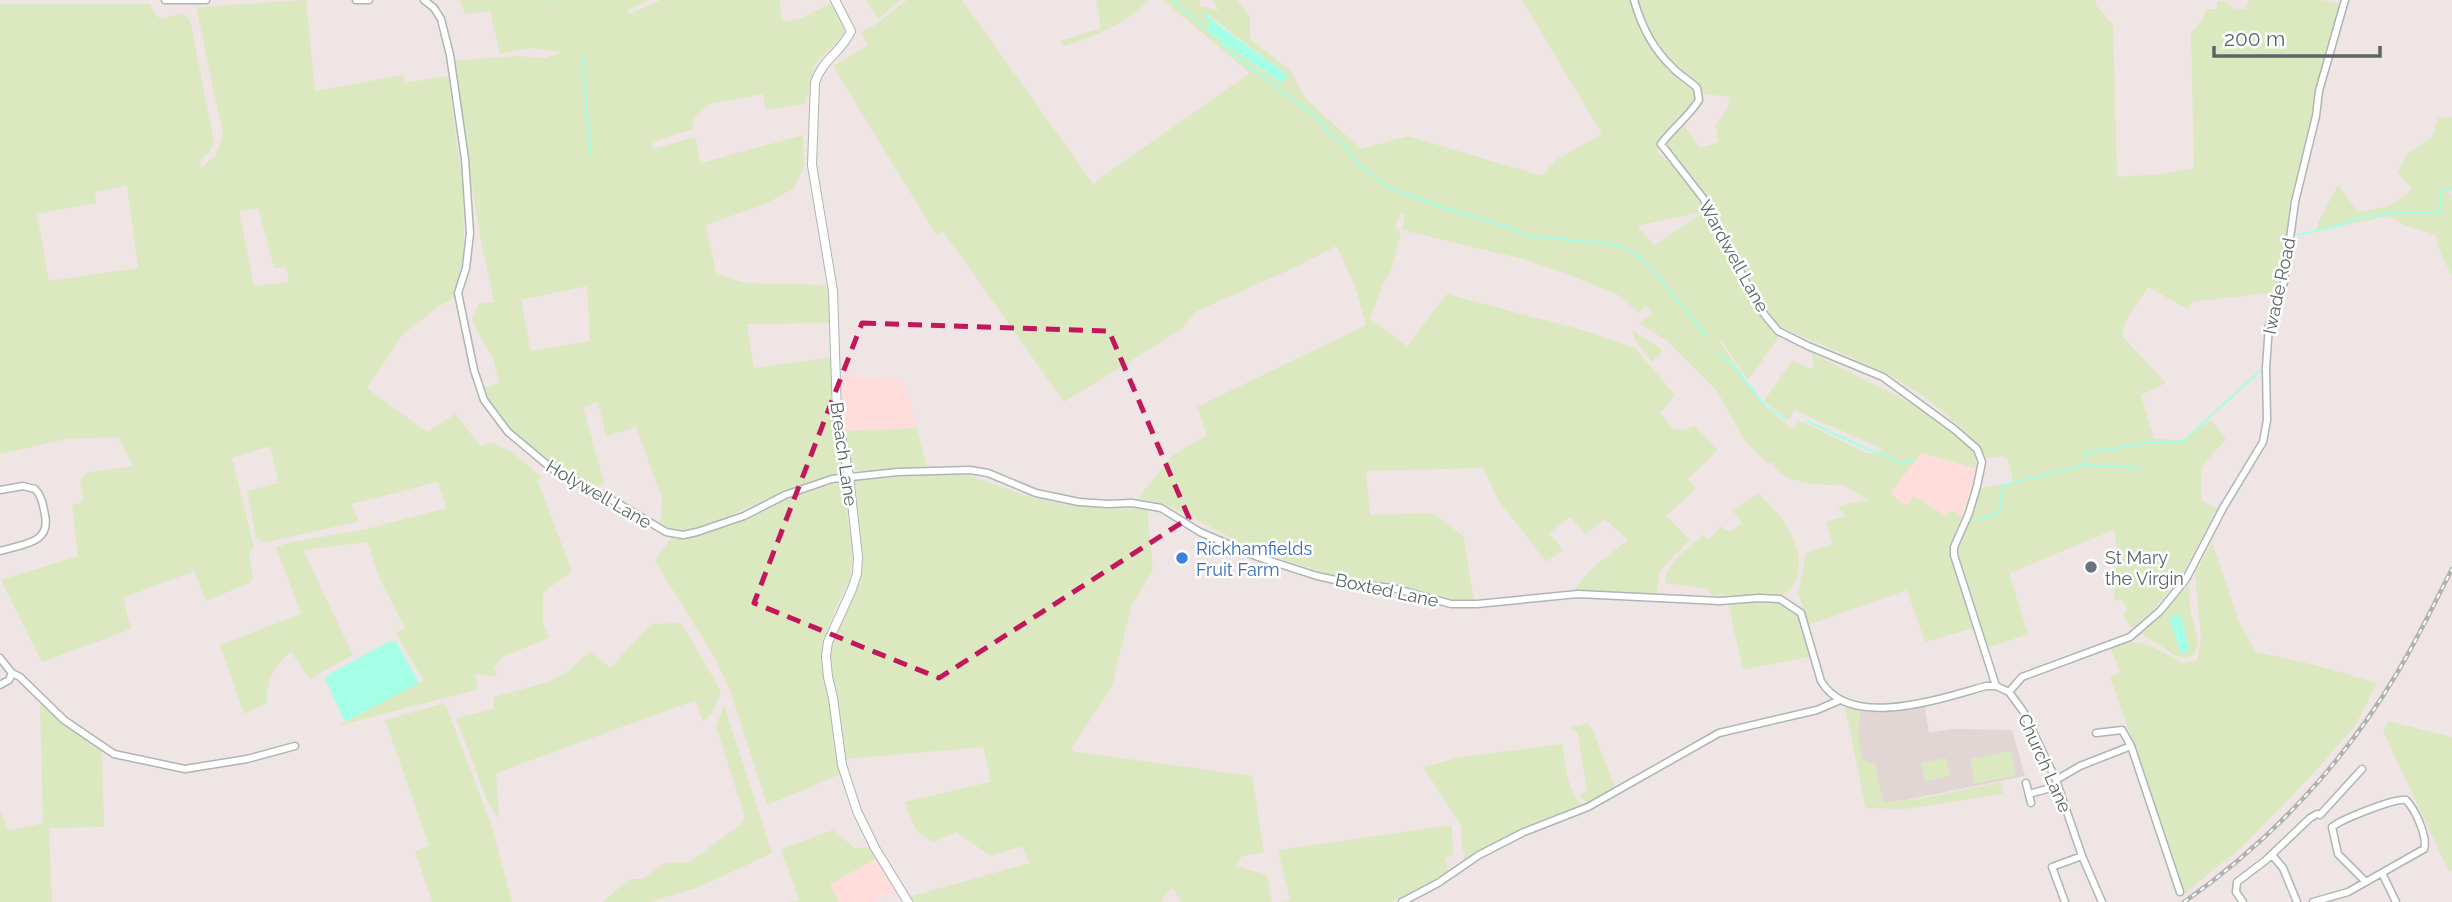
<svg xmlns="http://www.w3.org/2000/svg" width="2452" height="902" viewBox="0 0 2452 902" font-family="Raleway,sans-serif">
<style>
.commercial{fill:#ffddda}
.education{fill:#e2d6d5}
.green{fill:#dce8c0;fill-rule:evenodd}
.water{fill:#a5ffe7}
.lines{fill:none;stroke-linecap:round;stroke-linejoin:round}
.stream{stroke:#a5ffe7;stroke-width:2}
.minor-casing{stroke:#adb5b5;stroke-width:9}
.tertiary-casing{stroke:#adb5b5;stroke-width:10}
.minor{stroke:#fff;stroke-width:6}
.tertiary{stroke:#fff;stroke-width:8}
.rail-casing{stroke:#afb2b1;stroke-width:4.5}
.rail{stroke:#fff;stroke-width:2;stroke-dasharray:5;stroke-linecap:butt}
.marked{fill:none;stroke:#c2185b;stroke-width:5;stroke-dasharray:14 9;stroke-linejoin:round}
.shop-dot{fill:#3f7fe0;stroke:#fff;stroke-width:2.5}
.worship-dot{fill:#6b7280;stroke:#fff;stroke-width:2.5}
.labels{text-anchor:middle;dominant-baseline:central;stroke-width:5;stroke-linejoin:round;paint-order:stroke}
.street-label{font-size:18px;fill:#5c6665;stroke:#fff}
.shop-label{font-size:18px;fill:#366cbe;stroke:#fff;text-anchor:start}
.worship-label{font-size:18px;fill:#5b616d;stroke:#fff;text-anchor:start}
</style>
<rect width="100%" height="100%" fill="#f0e5e5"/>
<!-- commercial -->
<path class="commercial" d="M838,374L903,380L917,428L844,431L838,395Z
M1922,452L1977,469L1970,499L1962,516L1951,510L1947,517L1914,496L1906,506L1891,495L1896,485Z
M876,859L897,890L874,902H839L830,884Z"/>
<!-- education -->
<path class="education" d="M1845,706L1879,711L1925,707L1929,733L1951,729L2012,730L2025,776L1866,808Z"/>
<!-- green -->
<path class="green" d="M306,0L315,91L403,75L405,83L448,76L463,189L464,252L454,299L442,304L402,335L367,388L427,432L455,414L481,446L491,442L513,453L542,477L537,480L572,571L543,593V624L549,638L504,656L494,667L497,677L475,674L478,689L338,726L423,680L396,633L405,628L378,575L368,542L303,550L353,655L310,679L291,652C274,663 266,683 267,703L244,714L220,645L301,614L276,547L292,542L363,530L446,508L438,482L351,504L359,521L264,543L256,538L247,491L278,483L270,446L232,458L254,547L249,555L253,578L250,583L206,601L194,571L123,598L131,629L42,662L1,580L78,556L72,505L80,503L83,497L80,480L87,473L133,466L118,437L66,439L0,454V4H150L156,16L163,19L181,13L190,19L214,142L209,153L200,160L201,168L216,155L223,135L196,7ZM127,186L138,268L49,281L37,214L96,203L95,192ZM258,208L274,268L286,267L289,282L254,286L239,211Z
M460,0H648L628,10L629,14L661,0H779L783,22L802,18L830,3L844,23V34L815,64L805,104L766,110L763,94L709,104L693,119V129L652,142L653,149L695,137L701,163L803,135L804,166L793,189L763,205L705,225L717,274L745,283L830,285L832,323L747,324L754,368L833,357L831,399L845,474C819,482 792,489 767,499C727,514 707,537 660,527L662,498L636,427L606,436L598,402L583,407L604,483L597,486C545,459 510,443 482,388L499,383L493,358L476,329L472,318L479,304L494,302L481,241L452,61L517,56L545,58L562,52L529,48L500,54L490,11L465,14ZM587,286L590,341L531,351L521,300Z
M866,0H901L878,19Z
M907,0H962L1094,185L1096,181L1250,73L1163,0H1199L1200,6L1219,10L1212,0H1237L1250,17V39L1290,70L1306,99L1361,149L1408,136L1542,176L1556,160L1602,134L1522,0H1632L1648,40L1662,64L1695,90V100L1660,138L1657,152L1677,170L1708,211L1743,282L1781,334L1748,380L1721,340H1719L1763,405L1792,429L1799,422L1805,423L1864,452L1873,454L1883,449L1794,410L1789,420L1764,401L1792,361L1813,369L1812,353L1919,407L1970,446L1975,456L1977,469L1922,453L1896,485L1891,494L1906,506L1914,496L1946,516L1951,510L1962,516L1953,538L1952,562L1973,628L1925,642L1907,590L1808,625L1798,592L1806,553L1833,544L1826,522L1845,516L1838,506L1869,500L1841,484C1827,487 1789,483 1778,471C1776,469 1775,465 1772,462L1768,464L1744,440L1717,391L1667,341L1639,323L1653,313L1646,306L1638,313L1620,296L1570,275L1523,259L1402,230L1405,215L1401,213L1395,227L1401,232L1390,273L1384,281L1370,319L1407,346L1447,294L1589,332L1635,348L1675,395L1660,413L1672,428L1683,430L1695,426L1718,450L1688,479L1696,489L1666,516L1690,540L1660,570L1656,595L1626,593L1571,594L1592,568L1628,540L1605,519L1585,534L1570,517L1549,533L1563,550L1546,562L1499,501L1483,468L1366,471L1370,515L1433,513L1463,536L1474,600L1453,601L1384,582L1350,581L1255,550L1165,504L1138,498L1173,455L1207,435L1197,407L1366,325L1354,283L1336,246L1298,266L1197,311L1180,330L1064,402L943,231L936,235L833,66L868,45L861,32L876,24ZM1203,11L1285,73L1287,77L1280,83L1208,32L1210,28ZM1705,211L1655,245L1638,227V226Z
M1096,0H1149C1123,25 1098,35 1064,46L1060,41L1101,28Z
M1638,0H2095L2096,5L2113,25L2117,177L2163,174L2194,168L2191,33L2203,19L2206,9H2217V2L2224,1L2236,9H2245L2249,0H2265V2L2266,0H2321L2341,4L2300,165L2276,292L2192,302L2188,309L2148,287L2125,322L2122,336L2166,383L2141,395L2154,439L2182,440L2211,420L2226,439L2201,467V500L2217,509L2181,576L2154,609L2132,628L2123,615L2127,609L2122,599L2114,601L2117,549L2114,530L2009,573L2028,634L1987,648L1957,553L1981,488L2013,482L2008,459L2001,456L1984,459L1979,446L1948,416L1923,396L1889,374L1781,327L1763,307L1722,222L1697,182L1665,145L1682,122L1700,148L1719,142L1715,126L1727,109L1730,97L1704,94C1697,82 1686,75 1677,66C1656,44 1648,29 1638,0Z
M2452,117V188L2448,192L2452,197V276L2440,252L2436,235L2404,225L2388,216L2318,231V222L2338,185L2358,212L2389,206L2413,189L2397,173L2406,155L2432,137L2438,118Z
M1632,330L1663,350L1652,362L1634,339Z
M917,428L927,468L863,472C844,467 847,448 844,431Z
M958,473C984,479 1009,491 1035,498C1074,508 1107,509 1147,509L1153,570L1131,607L1112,686L1070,751L1252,776L1264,852L1242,856L1236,866L1267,875L1272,902H1182L1172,887L1160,902H912L909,897L1030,863L1022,846L991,856L956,832L933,842L917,832L904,802L991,782L983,747L844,759L831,671V642L861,579L863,563L854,480Z
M842,482L853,550L850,579L835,609L822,646L841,774L767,805L730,690L713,655L655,561L671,538C718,536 743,515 785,500C803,493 823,488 842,482Z
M1758,493C1766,502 1777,511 1784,522C1799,544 1809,577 1783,595H1710L1709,589L1665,583C1664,564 1690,547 1703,535L1709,540L1720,526L1730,532L1742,523L1733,511Z
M2212,542L2240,624L2256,652L2315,665L2377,683L2355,726L2308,779L2243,846L2184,894L2110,676L2120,672L2110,647C2141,635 2157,649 2183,663L2197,660L2201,639L2195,573Z
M2189,584C2190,593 2189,603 2191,612C2193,627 2206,649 2188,658L2176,656L2142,634Z
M1770,602C1802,605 1804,630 1813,656L1743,670L1728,603Z
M681,623L721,691L711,715L702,721L696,700L496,773L499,818L489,805L456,718L494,709V697L548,682L567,672L590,651L610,668L651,624Z
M40,703L102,750L104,827L49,828L52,902H0V809L8,831L43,823Z
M445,703L492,827L512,902H432L415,851L429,846L385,720Z
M724,705L772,853L699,887L650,902H602L630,879H642L665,863L690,862L741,824L745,817L716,726Z
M1845,706L1861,709L1858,734L1862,760L1875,764L1883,802L1917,799L2001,782L2003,794L1905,809L1866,808Z
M2388,721L2452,737V871L2449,872L2383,731Z
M1587,723L1592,728L1615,788L1588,804L1579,795L1587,792L1578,733L1570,728Z
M1563,744C1564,766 1568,790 1582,806L1488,845L1465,860L1462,848L1461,825L1423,767L1461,757Z
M2011,751L2016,775L1975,784L1970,759Z
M1946,758L1950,776L1925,781L1921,763Z
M1452,825L1453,855L1445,858L1449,873L1392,902H1280L1290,899L1278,850Z
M833,830L855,848L871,847L876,859L830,884L839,902H788L799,900L781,849Z"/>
<!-- water -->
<path class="water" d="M1203,11L1220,26L1285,73L1287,77L1281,83L1208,32L1210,28Z
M2176,614L2181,616L2189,648L2184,655L2180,651L2170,621L2171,617Z
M390,641H396L419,683L345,722L324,677Z"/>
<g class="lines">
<!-- stream -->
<path class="stream" d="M555,0V2
M1173,0L1215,37
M1219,39L1230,52L1320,120L1326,129L1346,147L1359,164L1388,187L1441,207L1511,228L1527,236L1605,243L1620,246L1636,255L1655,273L1707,336
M582,54L591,155
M2298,235L2341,225L2358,218L2393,212H2441V193L2444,190H2450
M1717,354L1729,361L1765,405L1785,419
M1807,421L1867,449L1885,455L1900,464L1915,460
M2086,465L2084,453L2152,442L2181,443L2260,371
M1975,520L1999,513L2003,485L2086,465L2140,468"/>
<!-- minor casing -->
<g class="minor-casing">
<path id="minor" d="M165,0H206
M356,0H369
M424,0L434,8L441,19L450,55L465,159L470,233L466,268L458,293L474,370L484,400L508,432L551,468L621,505L666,532L683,535L697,532L744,516L785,495L832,479L898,472L970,470L988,473L1036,493L1079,502L1108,504L1132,503L1161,508L1200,532L1258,557L1317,576L1354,584L1393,588L1451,604H1477L1578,594L1720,601L1759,598L1780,599L1801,613L1821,681C1850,731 1942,698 1986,686H1996L2009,692L2023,711L2056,780L2082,856L2102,902
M1634,0C1641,25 1653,49 1672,67C1679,75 1689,80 1697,88L1699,100C1689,116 1673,128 1661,144L1703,198L1752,294L1764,314L1778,331L1808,346L1883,377L1954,429L1977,449L1982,462L1977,486L1969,513L1954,547V555L1996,686
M0,490L23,486L35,489C42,496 43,505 45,515C51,544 22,544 0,551
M0,658L12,673L9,680L0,685
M12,673L20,677L64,720L114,754L185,769L247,759L295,746
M2009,692L2022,677L2130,637L2160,611L2186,579L2223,508L2263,442L2267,420L2266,368L2269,325L2284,282L2295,202L2316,116L2319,91L2345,0
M2096,733L2122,730L2131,746
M2056,780L2080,766L2131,746L2180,892
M2026,783L2031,803
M2029,794L2058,786
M2320,815L2362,769
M2272,855L2283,868L2297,902
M2382,873L2396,902
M1402,902L1438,883L1479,855L1524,832L1588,807L1719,733L1817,710L1840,700
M2065,902L2052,867L2082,856
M2243,902L2236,892L2237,882L2266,860L2310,818L2317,814L2320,815
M2313,902L2348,892L2424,849C2428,837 2415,809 2406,800C2395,798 2342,819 2332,827L2338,854L2366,882"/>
</g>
<!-- tertiary casing -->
<g class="tertiary-casing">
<path id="tertiary" d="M835,0L851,31C842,52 822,59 815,83L812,165L833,291L837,414L849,476L858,557L857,574L852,589L828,642L826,656L828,677L833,698L842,765L857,811L875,848L908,902"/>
</g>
<!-- minor -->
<use href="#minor" class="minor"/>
<!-- tertiary -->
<use href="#tertiary" class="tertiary"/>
<!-- rail casing -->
<g class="rail-casing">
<path id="rail" d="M2184,902C2270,842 2344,763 2397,673C2417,640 2434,604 2452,569"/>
</g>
<!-- rail -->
<use href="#rail" class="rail"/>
</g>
<!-- marked area -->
<path class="marked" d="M862,323L1109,331L1189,518L939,678L754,603Z"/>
<!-- markers -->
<circle class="shop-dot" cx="1182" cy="558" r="7"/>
<circle class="worship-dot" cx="2091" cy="567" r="7"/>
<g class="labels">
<!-- street labels -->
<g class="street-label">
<text transform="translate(1734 256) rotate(61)">Wardwell Lane</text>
<text transform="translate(2279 286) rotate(-78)">Iwade Road</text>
<text transform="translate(844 454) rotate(82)">Breach Lane</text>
<text transform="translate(599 494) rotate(30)">Holywell Lane</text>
<text transform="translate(1387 590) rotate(12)">Boxted Lane</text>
<text transform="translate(2045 763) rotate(66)">Church Lane</text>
</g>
<!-- shop labels -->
<g class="shop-label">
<text x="1196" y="548">Rickhamfields<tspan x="1196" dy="21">Fruit Farm</tspan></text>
</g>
<!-- worship labels -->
<g class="worship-label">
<text x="2105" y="557">St Mary<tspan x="2105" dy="21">the Virgin</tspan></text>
</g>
</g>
<!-- scale -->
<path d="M2214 46v10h166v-10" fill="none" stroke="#5c6665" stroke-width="3.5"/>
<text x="2224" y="46" font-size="21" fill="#5c6665" stroke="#ffffff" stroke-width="5" paint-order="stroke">200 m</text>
</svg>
